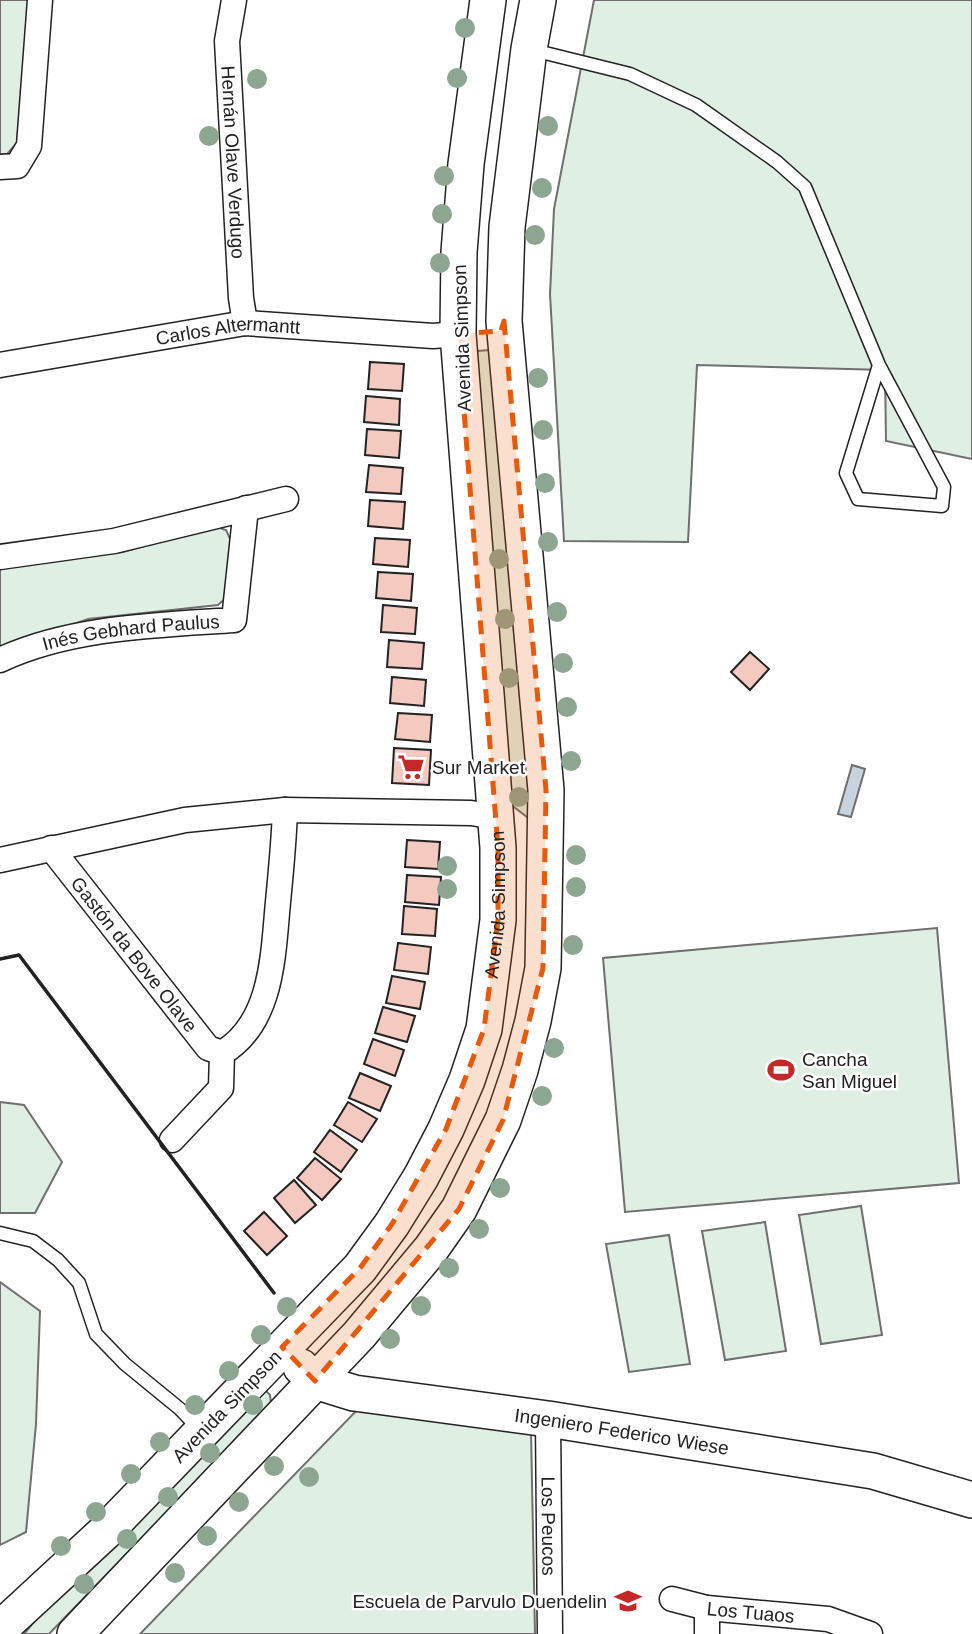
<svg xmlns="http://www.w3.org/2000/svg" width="972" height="1634" viewBox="0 0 972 1634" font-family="Helvetica,sans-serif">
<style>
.green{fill:#e0efe3;stroke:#6f6f6f;stroke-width:2}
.water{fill:#c7d3dd;stroke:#6f6f6f;stroke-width:2}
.building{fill:#f3c9c0;stroke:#222;stroke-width:2}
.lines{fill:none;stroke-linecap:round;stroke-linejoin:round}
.lane-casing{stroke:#222;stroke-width:15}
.street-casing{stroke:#222;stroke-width:27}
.secondary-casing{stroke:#222;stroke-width:38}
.lane{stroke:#fff;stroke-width:12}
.street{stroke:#fff;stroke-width:24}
.secondary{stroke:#fff;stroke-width:35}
.wall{stroke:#222;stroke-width:3.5}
.tree{fill:#8da692}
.marked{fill:#e8590c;fill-opacity:0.2;stroke:#e8590c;stroke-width:5;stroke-dasharray:14 9;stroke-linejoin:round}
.labels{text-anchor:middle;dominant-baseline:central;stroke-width:5;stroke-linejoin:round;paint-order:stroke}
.street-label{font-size:19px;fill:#222;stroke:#fff}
.poi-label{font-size:19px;fill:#222;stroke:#fff;text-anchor:start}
</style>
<rect width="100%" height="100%" fill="#fff"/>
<!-- green -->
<path class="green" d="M0,0H29L17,143L7,154H0Z
M594,0H972V459L886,441L885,370L697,365L688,542L564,541L550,294L554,209Z
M489,350L495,359L531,820L510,804L472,361L478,351Z
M214,526L226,530L232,543L228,596L218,605L88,619L0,650V568L123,552Z
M937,928L959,1183L625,1212L603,958Z
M0,1102L24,1105L62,1162L35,1213H0Z
M861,1206L882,1335L821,1344L799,1215Z
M765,1222L786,1351L725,1360L702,1231Z
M669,1235L690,1364L629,1372L606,1244Z
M0,1282L40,1311L36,1424L26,1532L0,1545Z
M265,1390L270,1395L271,1404L49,1634H24L68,1581Z
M358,1409L531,1432L535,1634H140Z"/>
<!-- water -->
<path class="water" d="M852,765L865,769L851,817L838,814Z"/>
<!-- building -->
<path class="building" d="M370,362L404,364L402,391L368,389Z
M366,396L400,399L399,425L364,422Z
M367,429L401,431L399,458L365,455Z
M369,465L403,468L401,494L366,492Z
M370,500L405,502L403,529L368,526Z
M375,538L410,540L408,567L373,564Z
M378,572L413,574L411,601L376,598Z
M383,605L417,608L415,634L381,632Z
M389,640L424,643L422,669L387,667Z
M750,652L769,669L750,690L731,672Z
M392,677L426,680L424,706L390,703Z
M398,713L432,715L430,742L395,739Z
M394,748L431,750L429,785L392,783Z
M407,840L440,842L438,869L405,867Z
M407,875L441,877L439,905L405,902Z
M404,906L437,909L435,936L402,934Z
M398,943L431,947L428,974L394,970Z
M392,976L425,982L420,1009L386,1003Z
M383,1007L415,1016L407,1042L375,1033Z
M373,1039L404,1050L395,1076L364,1064Z
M360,1073L391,1086L380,1111L349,1098Z
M348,1102L377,1119L362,1142L334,1125Z
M330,1130L357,1150L341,1172L314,1152Z
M315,1158L341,1179L322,1200L297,1178Z
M294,1180L316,1205L295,1223L274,1198Z
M264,1212L287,1236L267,1255L244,1231Z"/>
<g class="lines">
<!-- lane casing -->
<g class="lane-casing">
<path id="lane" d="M529,49L630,74L696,105L777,162L805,187L879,365L944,487L942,506L858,499L846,473L879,365
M0,1233L33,1241L58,1260L79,1283L96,1334L125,1364L180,1409L201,1431"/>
</g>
<!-- street casing -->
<g class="street-casing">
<g id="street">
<path id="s1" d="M234,0L227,41L241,298L245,323"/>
<path d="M0,167L17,166L29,146L40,0"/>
<path id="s2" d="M0,365L245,323L433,336L458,334"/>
<path d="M0,557L114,541L286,499"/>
<path id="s3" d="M0,660C70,627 158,625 234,620L246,508"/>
<path id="s4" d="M51,848L208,1048L222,1053C273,1023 273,954 278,902C281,871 284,841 285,810"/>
<path d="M0,860L185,820L285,810L471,813L496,817"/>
<path d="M172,1140L221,1088L222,1053"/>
<path id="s5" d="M548,1419L550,1634"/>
<path id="s6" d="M672,1599L707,1608L828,1619L870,1634"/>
<path d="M707,1634V1608"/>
</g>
</g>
<!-- secondary casing -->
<g class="secondary-casing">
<g id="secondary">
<path id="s7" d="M301,1367L315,1381L354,1393L548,1419L873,1471L972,1500"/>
<path id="s8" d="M0,1629L104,1533L360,1268L392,1224L421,1177L446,1129L467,1080L484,1029L498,920V848L458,334L459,252L466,164L488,0"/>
<path d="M75,1634L359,1335L431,1249L459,1209L503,1120L520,1070L533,1021L543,968L546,790L504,321L507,227L529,49L538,0"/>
</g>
</g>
<!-- lane -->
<use href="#lane" class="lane"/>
<!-- street -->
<use href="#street" class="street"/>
<!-- secondary -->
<use href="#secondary" class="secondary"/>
<!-- wall -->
<path class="wall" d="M0,959L19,955L274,1293"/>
</g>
<!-- trees -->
<g class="tree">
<circle cx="465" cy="28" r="10"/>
<circle cx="457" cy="78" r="10"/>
<circle cx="257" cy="79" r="10"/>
<circle cx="548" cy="126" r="10"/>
<circle cx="209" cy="136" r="10"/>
<circle cx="444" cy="176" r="10"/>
<circle cx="542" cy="188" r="10"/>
<circle cx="442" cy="214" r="10"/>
<circle cx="535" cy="235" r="10"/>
<circle cx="440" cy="263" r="10"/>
<circle cx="538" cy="378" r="10"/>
<circle cx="543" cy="430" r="10"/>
<circle cx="545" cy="483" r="10"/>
<circle cx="548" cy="542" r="10"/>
<circle cx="499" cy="559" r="10"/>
<circle cx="557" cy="612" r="10"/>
<circle cx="505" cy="619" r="10"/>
<circle cx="563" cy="663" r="10"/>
<circle cx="509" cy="678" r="10"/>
<circle cx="567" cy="707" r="10"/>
<circle cx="571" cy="761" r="10"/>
<circle cx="519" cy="797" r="10"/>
<circle cx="576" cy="855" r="10"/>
<circle cx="447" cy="866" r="10"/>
<circle cx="576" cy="887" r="10"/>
<circle cx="447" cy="889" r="10"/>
<circle cx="573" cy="945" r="10"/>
<circle cx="554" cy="1048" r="10"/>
<circle cx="542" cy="1096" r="10"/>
<circle cx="500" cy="1188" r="10"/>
<circle cx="479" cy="1229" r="10"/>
<circle cx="449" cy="1268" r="10"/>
<circle cx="421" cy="1306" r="10"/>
<circle cx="287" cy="1307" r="10"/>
<circle cx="261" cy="1335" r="10"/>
<circle cx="390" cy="1339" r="10"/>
<circle cx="229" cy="1371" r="10"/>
<circle cx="195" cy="1405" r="10"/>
<circle cx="253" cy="1405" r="10"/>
<circle cx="160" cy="1442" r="10"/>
<circle cx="210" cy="1453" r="10"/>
<circle cx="274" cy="1466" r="10"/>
<circle cx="131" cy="1474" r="10"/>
<circle cx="309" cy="1477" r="10"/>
<circle cx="168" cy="1497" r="10"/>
<circle cx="239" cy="1502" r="10"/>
<circle cx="96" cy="1512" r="10"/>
<circle cx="207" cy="1536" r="10"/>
<circle cx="127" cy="1539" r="10"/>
<circle cx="61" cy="1546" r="10"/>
<circle cx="175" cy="1573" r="10"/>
<circle cx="84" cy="1584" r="10"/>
</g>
<!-- marked area -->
<path class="marked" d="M504,321L546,790L543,968L503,1120L459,1209L315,1381L282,1347L360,1268L392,1224L446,1129L484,1029L498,920V848L458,334L501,331Z"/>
<!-- icons -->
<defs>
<g id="supermarket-bare" transform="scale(2.1)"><path d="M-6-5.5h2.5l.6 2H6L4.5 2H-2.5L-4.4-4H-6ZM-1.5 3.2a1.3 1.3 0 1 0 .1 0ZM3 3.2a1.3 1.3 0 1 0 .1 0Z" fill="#c62828" stroke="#fff" stroke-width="2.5" paint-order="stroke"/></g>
<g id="stadium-bare" transform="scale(2.1)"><path d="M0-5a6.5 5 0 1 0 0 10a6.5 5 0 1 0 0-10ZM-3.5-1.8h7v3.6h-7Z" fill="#c62828" stroke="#fff" stroke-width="2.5" paint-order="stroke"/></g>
<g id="school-bare" transform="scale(2.1)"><path d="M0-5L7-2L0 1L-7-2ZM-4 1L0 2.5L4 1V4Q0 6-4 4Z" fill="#c62828" stroke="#fff" stroke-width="2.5" paint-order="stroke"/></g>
</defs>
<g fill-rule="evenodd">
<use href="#supermarket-bare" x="411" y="767"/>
<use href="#stadium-bare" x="781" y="1070"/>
<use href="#school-bare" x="628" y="1601"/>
</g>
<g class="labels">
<!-- street labels -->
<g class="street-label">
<text stroke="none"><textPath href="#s1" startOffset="163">Hernán Olave Verdugo</textPath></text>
<text stroke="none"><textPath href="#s2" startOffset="231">Carlos Altermantt</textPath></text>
<text transform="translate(462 338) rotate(-92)">Avenida Simpson</text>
<text stroke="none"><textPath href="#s3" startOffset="135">Inés Gebhard Paulus</textPath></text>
<text stroke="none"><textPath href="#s8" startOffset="906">Avenida Simpson</textPath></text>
<text stroke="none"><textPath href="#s4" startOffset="135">Gastón da Bove Olave</textPath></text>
<text stroke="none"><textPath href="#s8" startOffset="318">Avenida Simpson</textPath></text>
<text stroke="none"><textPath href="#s7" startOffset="331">Ingeniero Federico Wiese</textPath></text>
<text stroke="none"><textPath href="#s5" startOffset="107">Los Peucos</textPath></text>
<text stroke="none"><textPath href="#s6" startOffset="80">Los Tuaos</textPath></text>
</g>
<!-- poi labels -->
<g class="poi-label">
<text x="432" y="767">Sur Market</text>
<text x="802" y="1059">Cancha<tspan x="802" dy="22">San Miguel</tspan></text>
<text x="607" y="1601" text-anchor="end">Escuela de Parvulo Duendelin</text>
</g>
</g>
</svg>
